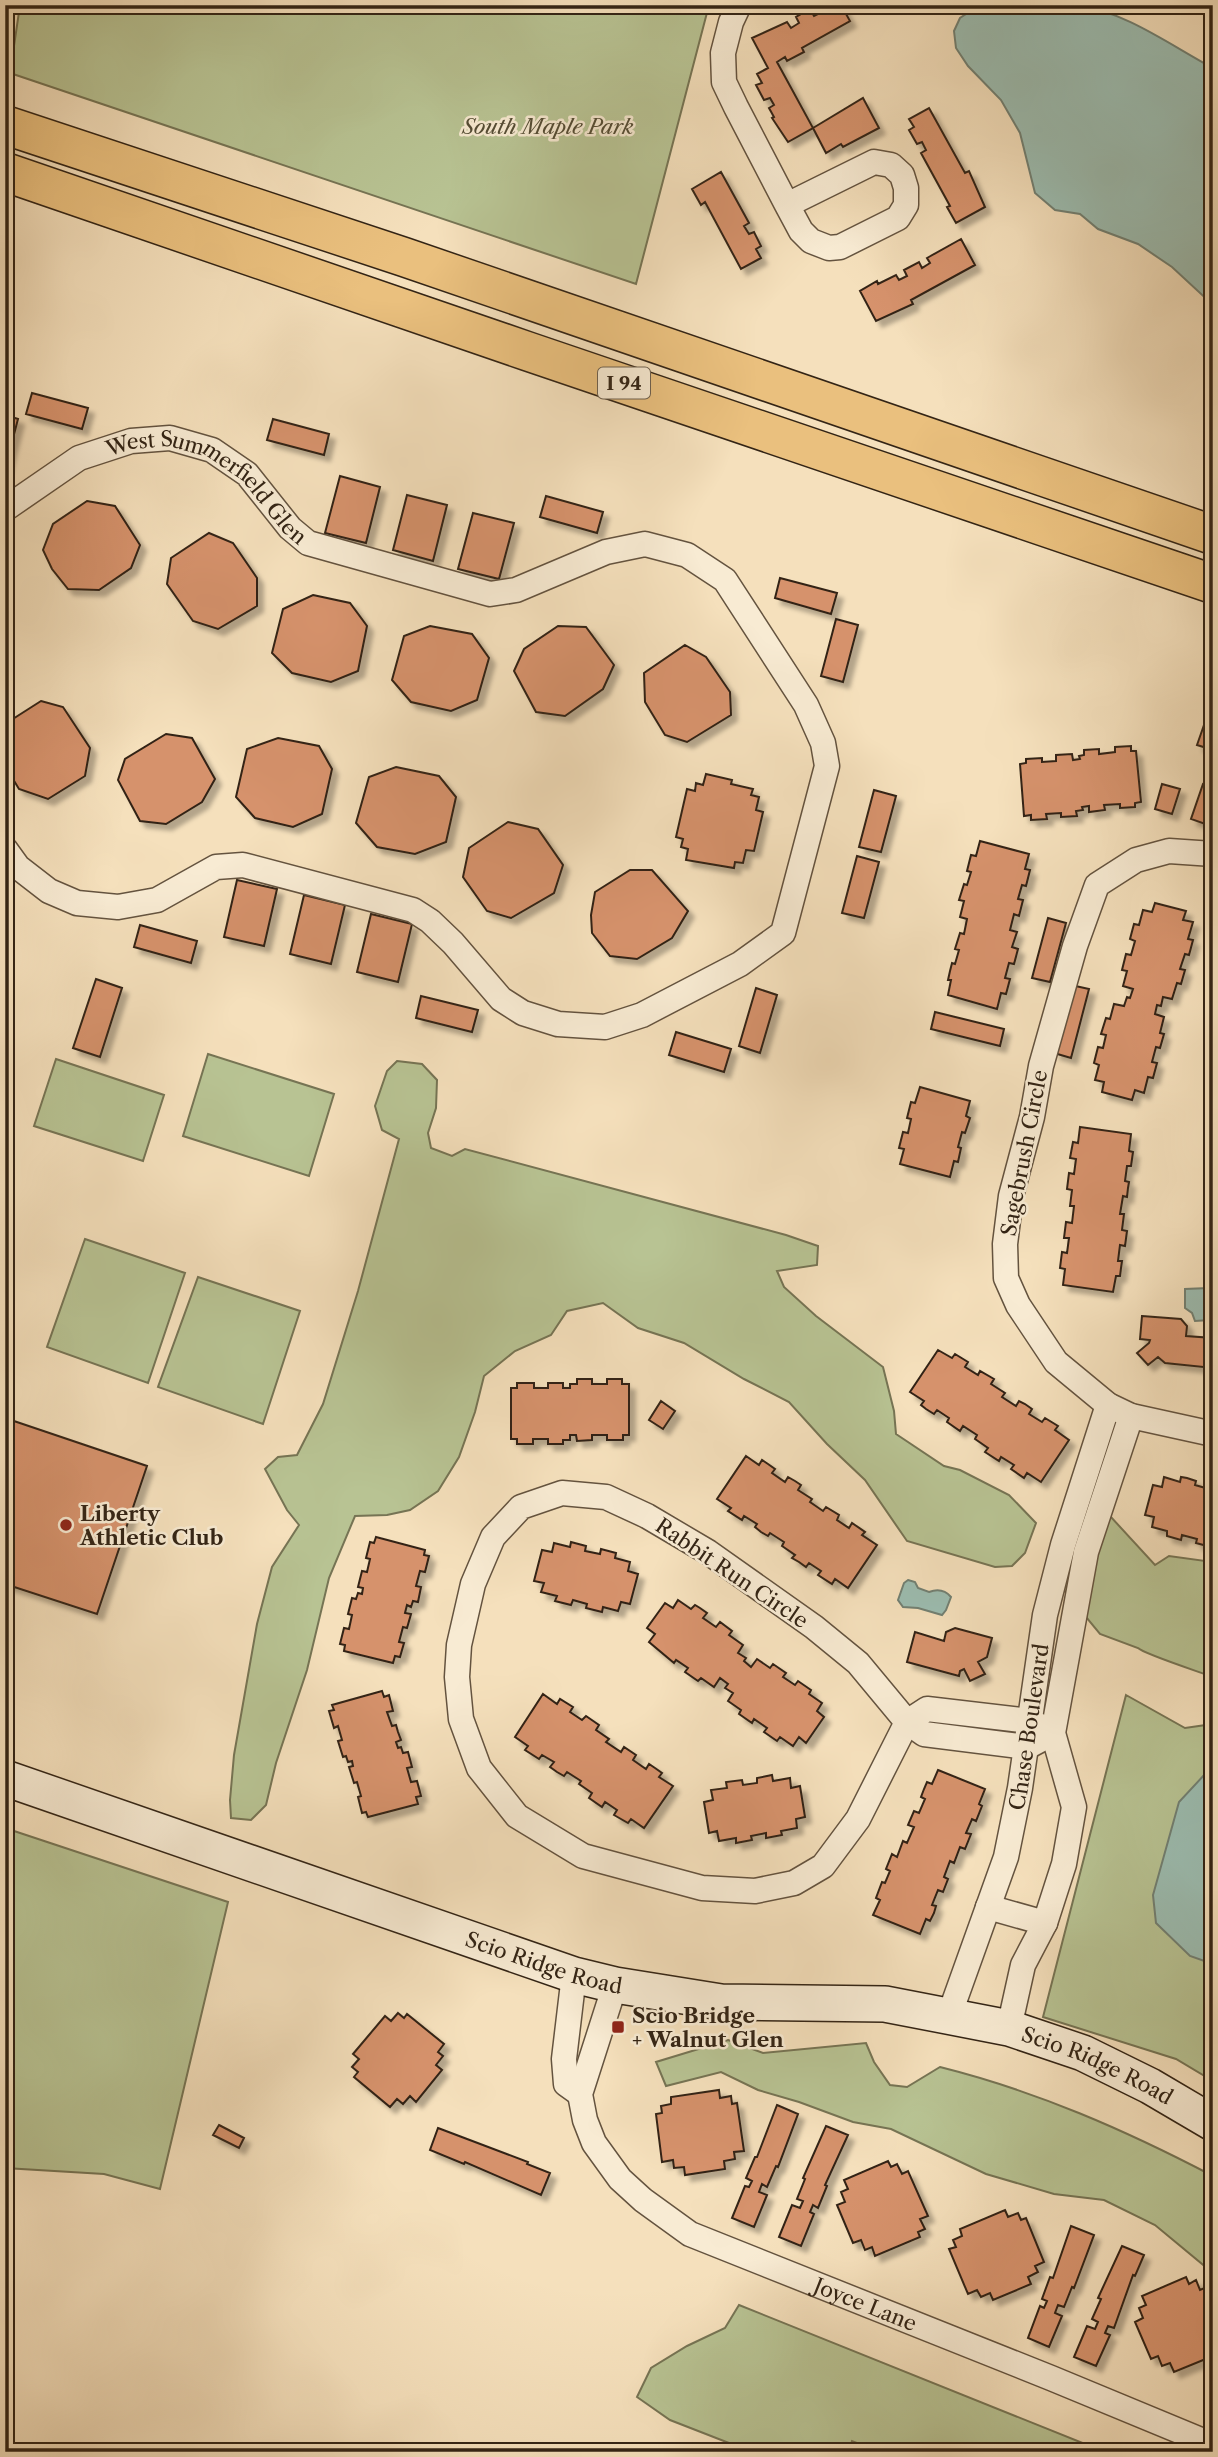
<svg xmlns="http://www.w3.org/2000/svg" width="1218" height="2457" viewBox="0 0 1218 2457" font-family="'Libre Caslon Text',serif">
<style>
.green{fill:#b8c393;stroke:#767454;stroke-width:2}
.water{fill:#9cbdb1;stroke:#728073;stroke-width:2}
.building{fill:#d6926c;stroke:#332415;stroke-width:2;filter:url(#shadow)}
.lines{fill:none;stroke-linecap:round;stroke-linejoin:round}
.street-casing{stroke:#64533f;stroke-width:27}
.secondary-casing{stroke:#332415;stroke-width:38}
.highway-casing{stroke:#332415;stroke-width:41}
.street{stroke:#f8ebd3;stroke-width:24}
.secondary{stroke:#f8ebd3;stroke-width:35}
.highway{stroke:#eac07e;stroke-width:38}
.poi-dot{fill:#8f2418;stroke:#f8ebd3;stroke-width:2.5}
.labels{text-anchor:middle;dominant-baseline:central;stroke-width:5;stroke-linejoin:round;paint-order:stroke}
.shield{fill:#f8ebd3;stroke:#6e604e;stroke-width:2}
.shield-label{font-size:19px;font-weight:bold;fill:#332415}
.park-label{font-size:21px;font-style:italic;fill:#544c34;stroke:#f8ebd3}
.street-label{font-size:21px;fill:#332415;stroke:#f8ebd3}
.poi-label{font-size:21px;font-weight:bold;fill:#332415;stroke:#f8ebd3;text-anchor:start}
</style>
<defs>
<filter id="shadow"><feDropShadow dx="6" dy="6" stdDeviation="2" flood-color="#0004"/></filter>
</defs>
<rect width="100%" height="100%" fill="#f5e0bc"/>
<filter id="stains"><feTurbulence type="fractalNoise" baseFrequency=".00286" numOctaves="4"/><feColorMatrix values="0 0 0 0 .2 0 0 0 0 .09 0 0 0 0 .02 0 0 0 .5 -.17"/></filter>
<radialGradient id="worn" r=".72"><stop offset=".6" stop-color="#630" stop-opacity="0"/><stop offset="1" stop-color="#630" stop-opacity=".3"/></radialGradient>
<!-- green -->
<path class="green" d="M20,5H709L636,284L10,73Z
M208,1054L334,1094L309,1176L183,1136Z
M56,1059L164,1095L143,1161L34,1126Z
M397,1061L422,1064L437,1080L436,1108L428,1133L431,1148L452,1156L465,1149L786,1235L818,1246L817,1265L777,1271L784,1287L816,1316L883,1367L894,1411L896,1434L944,1466L960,1470L1009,1495L1036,1523L1025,1553L1012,1566L995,1567L907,1541L865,1480L827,1444L789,1402L744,1379L684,1343L638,1328L603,1303L567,1311L551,1335L515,1351L484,1376L475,1412L459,1457L438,1491L410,1510L387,1515L355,1516L329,1578L307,1670L276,1763L266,1805L251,1820L231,1818L230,1800L234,1755L257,1624L272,1567L299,1525L287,1510L265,1469L278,1457L297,1455L323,1404L358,1291L399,1139L382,1130L375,1106L387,1071Z
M85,1239L185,1273L148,1383L47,1347Z
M198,1277L300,1311L263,1424L158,1387Z
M1088,1492L1155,1565L1169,1556L1213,1562V1677C1200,1672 1144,1654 1138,1648L1100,1634L1053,1577Z
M1126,1695L1185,1728L1213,1724V2081L1176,2059L1043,2017Z
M5,1828L228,1902L160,2189L104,2174L5,2168Z
M728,2040L763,2053L866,2043L874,2062L890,2085L907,2087L940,2067C1036,2091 1125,2130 1213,2176V2273L1155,2225L1104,2200L1054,2194L986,2174L891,2129L853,2122L799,2102L758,2090L721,2072L666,2086L656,2062Z
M739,2305L1105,2452H880L852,2441L849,2452H752L670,2420L637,2397L651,2368L687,2346L725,2328Z"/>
<!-- water -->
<path class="water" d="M980,5C1011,5 1047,1 1077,5C1126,12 1170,45 1213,68V305L1172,267L1138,244L1098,229L1080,214L1055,210L1035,193L1020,133L1001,100L968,66L956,48L954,31L960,18Z
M1209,1277H1213V1310L1210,1320L1195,1321L1192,1313L1185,1308V1289L1209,1288Z
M908,1580L915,1582L918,1588L929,1592C937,1589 945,1590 951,1597L946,1610L942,1615L918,1608L903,1607L898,1600L904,1583Z
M1213,1771V1964L1190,1956L1156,1923L1153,1895L1179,1802L1206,1773Z"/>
<!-- building -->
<path class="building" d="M822,5H841L850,21L802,48L804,52L787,61L785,57L777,62L813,128L788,142L772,118L774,117L769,108L774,105L770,98L764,100L756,85L762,83L757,74L768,68L752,38L787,22L791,28L799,23L796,17L810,9L814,16L822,12L820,7Z
M863,98L879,128L843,147L841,144L826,153L813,128Z
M929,108L965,173L969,171L985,207L956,223L947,207L950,206L921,153L926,150L922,142L917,144L909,130L914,127L909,119Z
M721,172L749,223L744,226L749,234L754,232L761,246L756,249L761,258L741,269L705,202L701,205L692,189Z
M961,239L975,265L911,300L913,304L876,321L860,291L877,281L878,284L896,275L899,280L907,276L904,270L919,262L922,268L930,263L927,258Z
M32,393L88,408L82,429L26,414Z
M5,415L18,419L5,469Z
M273,419L329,434L324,455L267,440Z
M340,476L380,487L366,543L325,533Z
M407,495L447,505L433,561L393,550Z
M546,496L603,512L597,533L540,517Z
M87,501L115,506L140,545L131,568L99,590L68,589L52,569L43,550L53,524Z
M473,513L514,523L499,579L458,569Z
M209,533L233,543L257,578V606L218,629L193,621L167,584L171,558Z
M780,578L837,593L831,614L775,598Z
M313,595L350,603L367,626L358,671L331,682L292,673L272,653L283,609Z
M836,619L858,625L843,682L821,676Z
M430,626L472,634L489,658L477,700L451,711L411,702L392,680L404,636Z
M558,626L586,627L614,665L603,689L565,716L536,712L514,671L524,649Z
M685,645L706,657L730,692L731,715L687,742L665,735L645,702L644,673Z
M41,701L63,707L90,748L85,776L48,799L19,789L5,766V724Z
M1204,725L1213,728V750L1197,745Z
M166,734L192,738L215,779L202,802L166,824L140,821L118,780L125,759Z
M278,738L319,746L332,769L322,814L293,827L255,818L236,797L247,749Z
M1131,746V751H1136L1141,802L1135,803V807L1120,808V804L1104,805L1105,810L1089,812V806L1082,807L1083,810L1076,811L1077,816L1061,817V813L1046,814L1047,819L1031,820V815L1024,816L1020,764L1026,763V759L1042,758V762L1056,761V755L1072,754L1073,760L1080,759L1079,756L1084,755V750L1099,749V754L1115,752V747Z
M396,767L439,776L456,797L446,842L415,854L377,847L356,823L369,777Z
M706,774L732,780L731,784L753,789L751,795L759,797L756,810L763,812L754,851L746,850L743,863L735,862L734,868L686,860L688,849L681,847L683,839L676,837L687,789L695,791L696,783L703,785Z
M1162,784L1180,789L1172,814L1155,809Z
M1203,784L1213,787V819L1211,826L1191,819Z
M874,790L896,796L881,852L859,847Z
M508,822L538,829L563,865L554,893L511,918L487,911L463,877L469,848Z
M980,841L1029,854L1025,869L1030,870L1026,886L1022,885L1018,899L1023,900L1019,916L1014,914L1010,930L1017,932L1012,947L1018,949L1014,964L1009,963L1005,978L1010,979L1006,994L1001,993L997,1009L948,995L951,980H948L950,971L952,963L955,964L959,950L955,949L960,933L964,934L967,919L960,917L964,901L959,900L964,884L967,885L971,872L967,871L971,855L976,856Z
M857,856L879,862L864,918L842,913Z
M630,870H652L688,911L672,938L637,959L610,956L592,933L591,915L595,892Z
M237,880L277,889L264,946L224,937Z
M304,895L345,905L331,964L290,954Z
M1155,903L1186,911L1183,920L1193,922L1188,939L1193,940L1189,955L1185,954L1180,969L1185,970L1181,984L1177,983L1172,999L1163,997L1161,1006L1157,1005L1155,1014L1164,1017L1160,1033L1164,1034L1160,1048L1156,1047L1152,1062L1157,1063L1153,1078L1148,1077L1144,1093L1135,1090L1132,1100L1102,1092L1104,1082L1095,1080L1099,1065L1094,1063L1098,1047L1103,1048L1106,1035L1101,1034L1106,1018L1110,1019L1114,1004L1124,1006L1127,997L1130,998L1133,989L1123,986L1127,971L1122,970L1126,954L1131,955L1135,941L1130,939L1134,924L1139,925L1143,910L1152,912Z
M371,914L412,924L398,982L357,972Z
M1048,918L1066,923L1050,982L1032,978Z
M140,925L197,941L191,963L134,947Z
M96,979L122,988L100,1057L73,1048Z
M1071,985L1089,989L1071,1058L1054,1053Z
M756,988L777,995L760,1053L739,1046Z
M421,996L478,1010L472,1032L416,1018Z
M935,1012L1004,1029L1000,1046L931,1029Z
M676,1032L731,1049L724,1072L669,1055Z
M920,1087L970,1101L966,1116L970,1118L965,1133L962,1132L958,1147L961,1148L958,1162L954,1161L950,1177L900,1164L904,1149L899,1148L903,1132L908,1133L911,1119L907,1118L911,1102L915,1103Z
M1080,1127L1131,1134L1129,1151L1133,1152L1131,1166H1127L1125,1181L1129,1182L1128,1188L1127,1197L1123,1196L1120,1214H1124L1122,1230L1127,1231L1125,1246L1120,1245L1118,1261H1122L1121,1268L1120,1276H1116L1113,1292L1063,1285L1065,1269L1060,1268L1062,1252L1067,1253L1069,1238H1064L1066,1222L1072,1223L1074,1206H1070L1072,1190L1067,1189L1069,1173L1074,1174L1076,1159L1070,1158L1073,1142L1078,1143Z
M1142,1316L1181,1319L1187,1326L1186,1336L1213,1338V1368L1165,1363L1158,1357L1148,1365L1137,1353L1149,1343L1150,1340L1140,1339Z
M938,1350L952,1358L955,1354L968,1362L965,1367L978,1375L980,1371L994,1379L991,1384L1005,1393L1002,1397L1016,1406L1019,1401L1025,1404L1032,1409L1029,1414L1042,1422L1045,1418L1058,1426L1055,1430L1069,1440L1041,1482L1027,1473L1024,1478L1011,1469L1014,1465L1001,1457L999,1461L985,1452L988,1448L975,1439L977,1435L963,1426L960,1431L947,1422L949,1418L937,1410L934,1414L926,1409L921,1405L924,1401L910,1392Z
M577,1379H592V1384H607V1379H622V1384H629V1435H623V1440H607V1435H592V1440L577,1441L576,1435H570V1440H563V1444H548V1439H533V1444H517V1439H511V1388H517V1383H534V1388H548V1383H563V1388H570V1384H577Z
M661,1401L675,1411L663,1429L649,1420Z
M5,1418L147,1466L97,1614L5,1584Z
M746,1456L759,1465L762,1460L768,1464L775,1469L772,1473L785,1482L788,1477L795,1481L801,1485L798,1490L812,1499L810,1502L823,1511L826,1507L839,1515L837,1520L849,1528L852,1523L865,1532L862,1535L877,1545L848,1588L835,1579L832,1584L818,1575L821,1571L809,1563L806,1567L799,1562L792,1558L795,1555L782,1546L784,1542L770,1533L768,1536L761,1532L755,1527L757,1524L744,1516L742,1520L728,1511L731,1508L717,1499Z
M1164,1477L1180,1482L1181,1477L1187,1478L1196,1481L1195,1485L1209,1489L1211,1484H1213V1542L1211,1547L1196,1543L1197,1539L1182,1535L1181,1540L1167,1536V1531L1152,1527L1154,1517L1145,1515L1153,1485L1162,1487Z
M376,1537L425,1550L424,1555L429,1556L425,1572L420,1571L416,1586L421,1587L418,1602L413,1601L411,1607L407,1605L405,1613L411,1614L407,1628L403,1627L399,1642L404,1643L400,1657L395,1656L393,1663L344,1651L345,1645L340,1644L344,1628L349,1629L352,1615L348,1614L352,1598L356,1599L358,1593L362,1594L363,1588L358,1587L362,1571L367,1572L370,1559L366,1558L370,1542L374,1543Z
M571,1542L586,1546L585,1551L600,1554L601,1549L616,1553L615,1558L630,1562L628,1571L638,1574L630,1604L621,1602L618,1611L603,1607L602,1612L586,1608L587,1604L573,1600L571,1605L555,1601L557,1596L541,1592L544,1583L534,1581L542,1550L552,1552L554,1543L570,1547Z
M678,1600L691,1609L695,1605L700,1608L707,1613L703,1618L716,1627L720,1622L732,1631L729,1635L743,1645L738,1653L746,1658L744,1661L751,1667L757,1659L770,1668L773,1664L786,1673L783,1677L795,1685L798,1681L811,1690L809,1694L822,1703L817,1711L824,1717L806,1743L799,1737L793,1746L780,1737L777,1741L764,1732L767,1728L754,1719L752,1723L739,1714L741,1710L728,1701L733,1693L725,1688L728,1684L720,1678L714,1687L701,1678L698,1681L685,1672L688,1668L676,1660L674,1663L649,1642L655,1634L647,1628L665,1603L673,1608Z
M955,1628L992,1638L987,1657L978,1662L985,1674L970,1681L964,1669L960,1671L959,1676L907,1662L915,1632L944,1641L946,1632Z
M382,1691L384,1697L389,1695L393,1711L387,1712L392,1726L396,1725L398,1732L401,1740L396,1742L398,1748L401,1747L403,1753L408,1752L412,1767L407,1768L411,1782L417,1781L421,1796L416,1797L418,1804L368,1817L366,1812L362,1813L358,1797L361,1796L357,1782L354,1783L349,1767L353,1766L352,1761L348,1762L346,1756L343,1757L338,1741L342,1740L338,1726L334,1728L329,1711L334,1710L332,1705Z
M543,1694L557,1704L560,1699L573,1707L570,1712L582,1720L586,1716L599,1725L596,1730L609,1739L606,1742L621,1752L624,1747L636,1755L633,1760L646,1769L649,1764L655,1768L662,1773L659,1777L673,1786L644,1828L631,1819L628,1823L614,1815L617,1810L605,1802L602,1807L589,1798L592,1793L579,1784L581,1781L567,1772L564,1776L557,1772L550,1767L554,1762L542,1755L539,1759L525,1750L528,1746L515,1737Z
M938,1770L985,1789L979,1804L982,1806L976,1821L972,1819L966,1833L971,1834L965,1849L960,1847L954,1863L950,1861L944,1877L948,1879L943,1892L938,1890L932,1905L936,1906L934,1913L930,1921L926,1919L920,1934L873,1915L880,1900L876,1898L882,1882L885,1883L890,1871L886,1869L892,1854L897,1857L903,1841L907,1843L914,1827L908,1825L914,1811L919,1813L925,1799L921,1797L924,1789L927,1782L932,1784Z
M772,1775L773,1781L790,1778L791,1788L800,1786L805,1817L796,1819L797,1828L781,1831L782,1835L766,1838V1833L751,1836L752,1840L736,1843V1838L719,1841L717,1831L709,1833L704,1802L713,1800L711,1790L727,1788L726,1782L742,1780L743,1785L757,1783V1778Z
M398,2013L404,2018L407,2014L444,2044L438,2052L443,2056L436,2065L442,2070L416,2102L410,2096L403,2104L397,2099L390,2107L354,2077L358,2072L352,2067L359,2059L353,2054L385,2016L391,2021Z
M719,2090L720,2098L731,2096L732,2104L737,2103L744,2151L734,2152L735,2159L724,2161L725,2169L685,2175L684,2167L674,2168L673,2160L662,2162L656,2114L662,2113L661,2106L671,2104V2097Z
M777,2105L798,2114L778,2167L776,2166L767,2187L762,2184L759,2192L767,2195L754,2227L732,2218L745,2186L749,2187L752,2181L746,2178L755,2157H757Z
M219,2125L244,2138L239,2148L213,2135Z
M826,2126L848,2135L825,2185L827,2186L818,2208L813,2205L810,2212L814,2214L801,2246L779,2237L792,2205L800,2208L803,2201L797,2199L805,2179L803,2178Z
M438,2128L528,2162L527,2164L550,2173L541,2195L465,2162L464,2164L430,2150Z
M888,2161L891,2167L897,2164L902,2174L908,2171L928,2216L920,2219L925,2229L918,2232L920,2237L875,2256L872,2247L865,2250L861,2240L853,2243L837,2205L845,2202L841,2192L848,2189L844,2180Z
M1005,2210L1008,2217L1018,2213L1021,2220L1026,2218L1044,2262L1035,2266L1038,2272L1028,2277L1031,2284L993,2300L990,2293L981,2297L977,2290L968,2294L949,2249L956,2247L953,2240L962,2236L960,2229Z
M1071,2226L1094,2235L1074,2288L1072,2287L1064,2307L1058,2305L1055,2313L1062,2316L1049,2347L1028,2338L1040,2306L1044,2308L1047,2301L1042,2299L1050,2277L1053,2278Z
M1122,2246L1144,2255L1135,2276L1133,2275L1114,2328L1108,2326L1105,2333L1110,2335L1096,2366L1074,2357L1087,2326L1095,2329L1098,2322L1092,2319L1101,2299L1098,2298Z
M1186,2277L1189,2284L1196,2280L1200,2290L1207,2287L1213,2300V2356L1174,2372L1170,2363L1162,2366L1158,2356L1151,2359L1135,2322L1143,2318L1139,2308L1146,2305L1142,2296Z"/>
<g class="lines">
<!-- street casing -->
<g class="street-casing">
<g id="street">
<path d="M739,5L731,22L723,53L724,82L736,107L787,205L801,231L811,241L829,248L840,247L898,218L906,205V188L902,175L891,165L874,162L787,205"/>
<path id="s1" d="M5,509L79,458L131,441L170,438L212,450L247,474L290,528L308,543L490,594L516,590L606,552L645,544L687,555L725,580L806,705L823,743L827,766L783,933L740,964L642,1015L605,1027L558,1024L523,1013L501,999L453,943L430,921L413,910L243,865L216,867L157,900L118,907L77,903L49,891L18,867L5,849"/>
<path d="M1213,854L1169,851L1136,860L1097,885L1075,946L1041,1066L1032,1117L1011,1196L1005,1244L1006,1278L1018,1305L1056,1362L1108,1405L1131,1416L1213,1434"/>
<path d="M562,1493L606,1497L647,1516L708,1552L814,1627L858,1663L907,1722L858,1819L823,1866L794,1883L755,1891L702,1888L583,1856L517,1816L479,1768L461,1719L457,1677L459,1645L473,1584L493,1537L521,1507Z"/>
<path d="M927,1709L1030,1721L1053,1733L1027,1747L924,1734L907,1722Z"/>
<path d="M988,1907L1045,1923"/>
<path d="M574,1975L564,2059L566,2084L580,2094"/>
<path id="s2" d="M615,1985L580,2094L585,2120L594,2143L620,2179L643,2200L690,2234L1051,2378L1213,2445"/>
<path id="s3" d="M949,2016L1006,1857L1020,1788L1045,1615L1063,1545L1108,1405"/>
<path d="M1009,2028L1023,1965L1045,1923L1064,1864L1074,1807L1053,1733L1086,1552L1131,1416"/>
</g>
</g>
<!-- secondary casing -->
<g class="secondary-casing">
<g id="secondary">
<path id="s4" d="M5,1778L574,1975L615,1985L721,2002L885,2004L1009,2028L1083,2053L1150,2086L1213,2123"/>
</g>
</g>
<!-- highway casing -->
<g class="highway-casing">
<path id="highway" d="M5,125L404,257L1213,535
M5,172C407,312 810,446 1213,584"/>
</g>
<!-- street -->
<use href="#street" class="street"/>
<!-- secondary -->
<use href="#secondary" class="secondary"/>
<!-- highway -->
<use href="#highway" class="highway"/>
</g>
<!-- markers -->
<g class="poi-dot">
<circle cx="66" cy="1525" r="7"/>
<rect x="611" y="2020" width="14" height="14" rx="3.5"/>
</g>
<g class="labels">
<!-- shield labels -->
<rect class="shield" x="598" y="367.5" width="52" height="31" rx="5"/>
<g class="shield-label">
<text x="624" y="383">I 94</text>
</g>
<!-- park labels -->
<g class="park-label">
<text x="548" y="126">South Maple Park</text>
</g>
<!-- street labels -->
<g class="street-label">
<text stroke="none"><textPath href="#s1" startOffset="238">West Summerfield Glen</textPath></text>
<text transform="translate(1024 1153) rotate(-79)">Sagebrush Circle</text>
<text transform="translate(732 1573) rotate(34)">Rabbit Run Circle</text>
<text stroke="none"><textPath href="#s3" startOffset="301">Chase Boulevard</textPath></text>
<text stroke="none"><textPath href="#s4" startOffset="570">Scio Ridge Road</textPath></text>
<text stroke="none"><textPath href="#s4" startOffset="1138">Scio Ridge Road</textPath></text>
<text stroke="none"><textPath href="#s2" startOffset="488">Joyce Lane</textPath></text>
</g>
<!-- poi labels -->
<g class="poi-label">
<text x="80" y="1513">Liberty<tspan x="80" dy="24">Athletic Club</tspan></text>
<text x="632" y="2015">Scio Bridge<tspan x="632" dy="24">+ Walnut Glen</tspan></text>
</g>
</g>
<!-- margin -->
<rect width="1218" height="2457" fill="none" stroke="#f5e0bc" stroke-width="28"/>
<rect x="7" y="7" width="1204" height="2443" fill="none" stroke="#332415" stroke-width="3.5"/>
<rect x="14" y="14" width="1190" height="2429" fill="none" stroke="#332415" stroke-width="2"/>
<rect width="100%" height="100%" filter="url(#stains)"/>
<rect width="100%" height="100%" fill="url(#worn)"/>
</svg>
